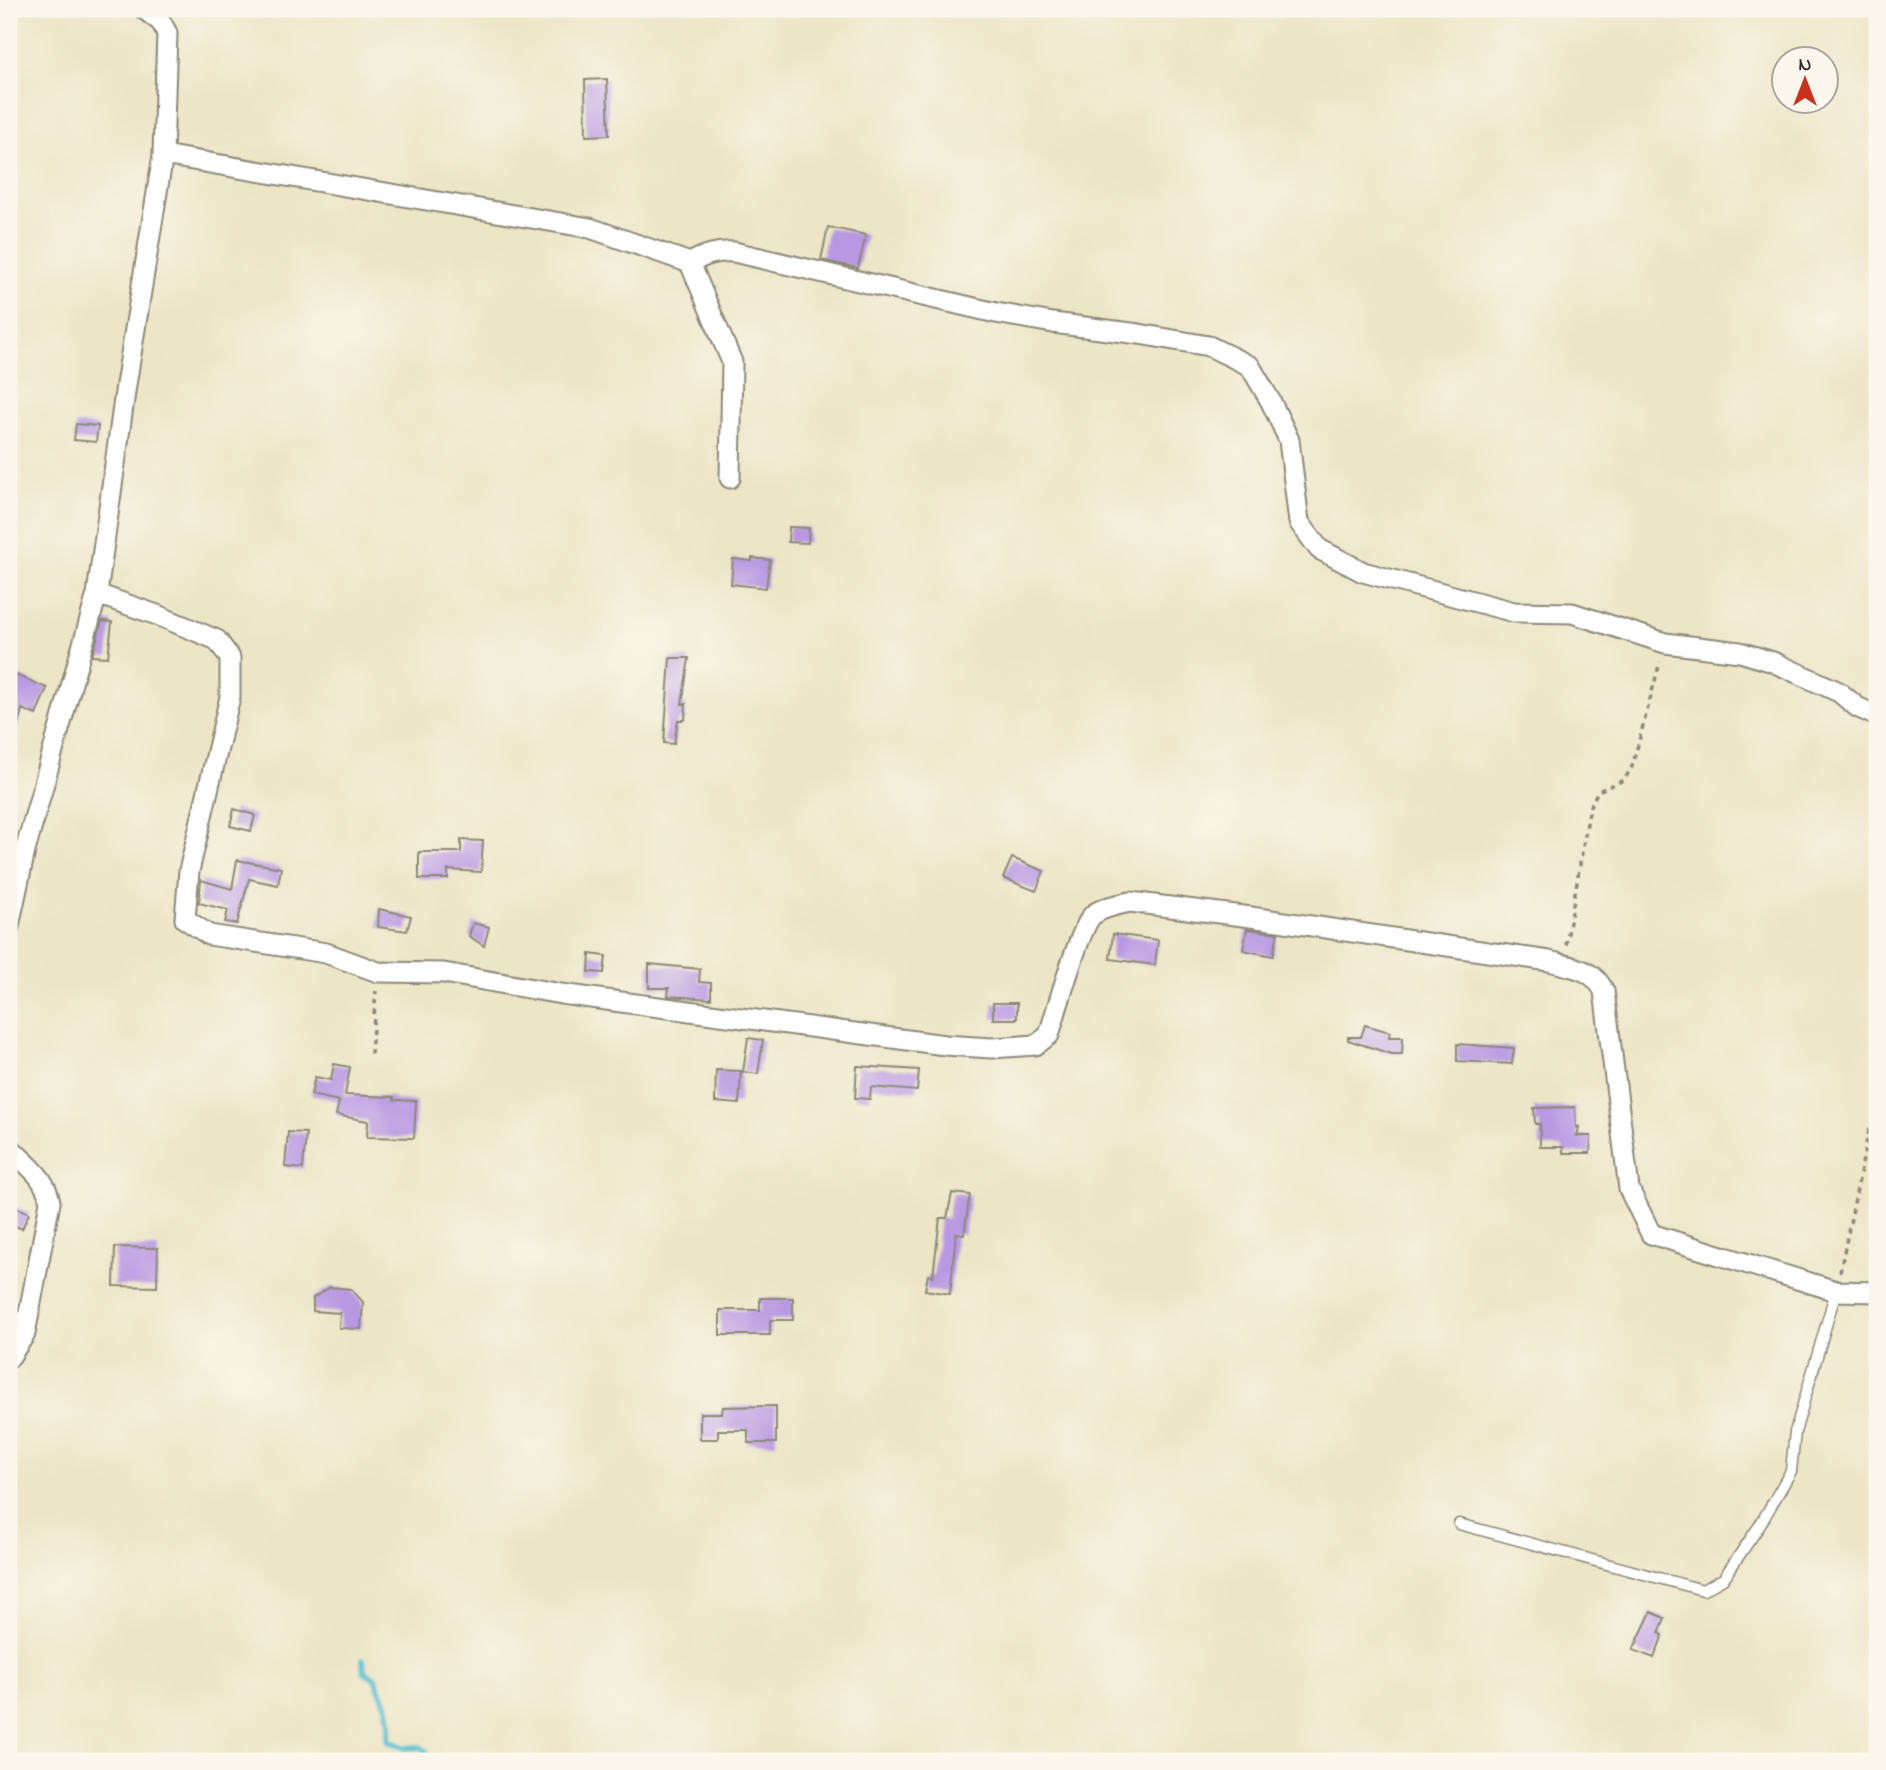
<svg xmlns="http://www.w3.org/2000/svg" width="1886" height="1770" viewBox="0 0 1886 1770" font-family="'Indie Flower',sans-serif">
<style>
.lines{fill:none;stroke-linecap:round;stroke-linejoin:round}
.stream{stroke:#54bed0;stroke-width:6}
.building{fill:#b898e2}
.service-casing{stroke:#8c8878;stroke-width:13}
.minor-casing{stroke:#8c8878;stroke-width:23}
.path{stroke:#8c8878;stroke-width:3.5;stroke-dasharray:5 5;stroke-linecap:butt}
.service{stroke:#fff;stroke-width:10}
.minor{stroke:#fff;stroke-width:19}
</style>
<rect width="100%" height="100%" fill="#fbf7ec"/>
<filter id="ink" filterUnits="userSpaceOnUse"><feTurbulence type="fractalNoise" baseFrequency=".0143" numOctaves="2"/><feDisplacementMap in="SourceGraphic" scale="14" xChannelSelector="R" yChannelSelector="G"/><feConvolveMatrix kernelMatrix="1 2 1 2 8 2 1 2 1" color-interpolation-filters="sRGB"/></filter>
<filter id="wash" filterUnits="userSpaceOnUse"><feTurbulence type="fractalNoise" baseFrequency=".00686" numOctaves="4" result="noise"/><feDisplacementMap in="SourceGraphic" scale="28" xChannelSelector="R" yChannelSelector="G"/><feGaussianBlur stdDeviation="1.57" result="paint"/><feColorMatrix in="noise" values="0 0 0 0 0 0 0 0 0 0 0 0 0 0 0 0 0 1.4 0 .05"/><feComposite in="paint" operator="in"/></filter>
<g filter="url(#wash)">
<rect width="100%" height="100%" fill="#ece5c6"/>
<g class="lines">
<!-- stream -->
<path class="stream" d="M363,1660L364,1671L375,1678L388,1709L390,1723L388,1741L406,1748L420,1747L426,1751L429,1761"/>
</g>
<g id="blocks">
<!-- building -->
<path class="building" d="M607,79L609,135L586,136L585,80Z
M828,227L866,235L858,268L821,260Z
M76,424L98,426L96,442L74,440Z
M789,527L809,528L808,543L788,542Z
M752,558L770,560L766,588L731,584L733,559L752,561Z
M102,621L112,622L108,657L92,656Z
M670,658H689L682,704H686L685,720H678L674,744L664,743Z
M9,672L47,688L36,715L22,709L14,741L9,740Z
M234,809L255,815L251,831L230,826Z
M461,840L483,841L481,872L448,870V879H419V852H461Z
M1012,858L1044,871L1036,891L1003,878Z
M237,860L281,868L278,885L249,879L237,924L225,922L228,910L199,903L201,880L232,889Z
M379,909L411,916L407,931L378,927Z
M473,923L489,927L484,946L469,936Z
M1247,929L1278,933L1273,956L1243,950Z
M1113,934L1158,940L1155,965L1110,959Z
M590,954L606,956L604,973L589,972Z
M649,964L700,969L699,982L711,983V999L668,996L669,988H649Z
M993,1003H1017V1019H993Z
M1365,1025L1390,1032L1389,1037H1403L1402,1054H1391L1348,1040V1037H1361Z
M748,1038L763,1040L758,1074L743,1072Z
M1457,1044L1514,1048L1512,1064L1457,1061Z
M334,1064L350,1067L345,1095L394,1097V1100L416,1101L414,1138L367,1137L368,1121L336,1115L339,1101L311,1095L315,1077L331,1080Z
M857,1066L919,1070L917,1091L871,1087L870,1099L855,1098Z
M716,1070L741,1071L739,1104L715,1102Z
M1575,1107L1576,1127H1579L1577,1136H1591L1590,1153H1563V1147H1540V1124H1535L1534,1108Z
M288,1132L306,1133L303,1169L285,1167Z
M952,1193L970,1195L964,1234L956,1233L950,1294L925,1290L928,1275L933,1276L940,1218H947Z
M9,1204L29,1213L22,1229L9,1223Z
M115,1247L158,1248L157,1287L114,1286Z
M330,1287L351,1289L363,1302L361,1329L339,1328L340,1313L313,1311V1298Z
M760,1298H793V1320H770V1335H720V1310H760Z
M776,1406V1443H748V1430H718V1439H700V1413H722L723,1407Z
M1651,1612L1665,1618L1659,1633L1663,1635L1654,1658L1633,1650Z"/>
</g>
</g>
<g filter="url(#ink)">
<use href="#blocks" fill-opacity="0" stroke="#8c8878" stroke-width="2"/>
<g class="lines">
<!-- service casing -->
<g class="service-casing">
<path id="service" d="M1459,1524L1703,1590L1723,1579L1760,1525L1791,1471L1795,1432L1836,1291"/>
</g>
<!-- minor casing -->
<g class="minor-casing">
<path id="minor" d="M144,9L161,22L167,33L163,155L126,385L97,594L157,615L217,640L230,658V697L189,871L185,919L209,935L326,953L378,972L444,973L561,994L945,1045L991,1048L1036,1045L1049,1035C1055,1015 1081,923 1094,914C1104,907 1117,905 1130,902L1251,917L1549,961C1571,967 1593,968 1604,991L1629,1189L1651,1234L1836,1291L1877,1292
M163,155L590,228L690,263L732,362L730,478
M690,263C705,255 716,251 734,252L996,313L1053,323L1139,334L1209,346L1250,366L1271,402L1289,440L1299,522L1319,549L1363,572L1514,612L1572,613L1665,643L1740,652L1773,662L1839,692L1857,707L1877,716
M9,926L25,851L97,594
M9,1147C26,1164 46,1177 50,1202L25,1334L9,1358"/>
</g>
<!-- path -->
<path class="path" d="M1566,945L1590,806L1598,791L1624,780L1632,767L1660,662
M371,1054L376,991
M1840,1272L1869,1130L1877,1129"/>
<!-- service -->
<use href="#service" class="service"/>
<!-- minor -->
<use href="#minor" class="minor"/>
</g>
</g>
<!-- margin -->
<rect width="1886" height="1770" fill="none" stroke="#fbf7ec" stroke-width="35"/>
<!-- north arrow -->
<g transform="translate(1805 80)"><circle r="33" fill="#fbf7ec" stroke="#a8a59f" stroke-width="2"/>
<path d="M0-5L12 26L0 18L-12 26Z" fill="#c8321e"/>
<text y="-10" font-size="19" font-weight="bold" text-anchor="middle" fill="#2b2b2b">N</text>
</g>
</svg>
